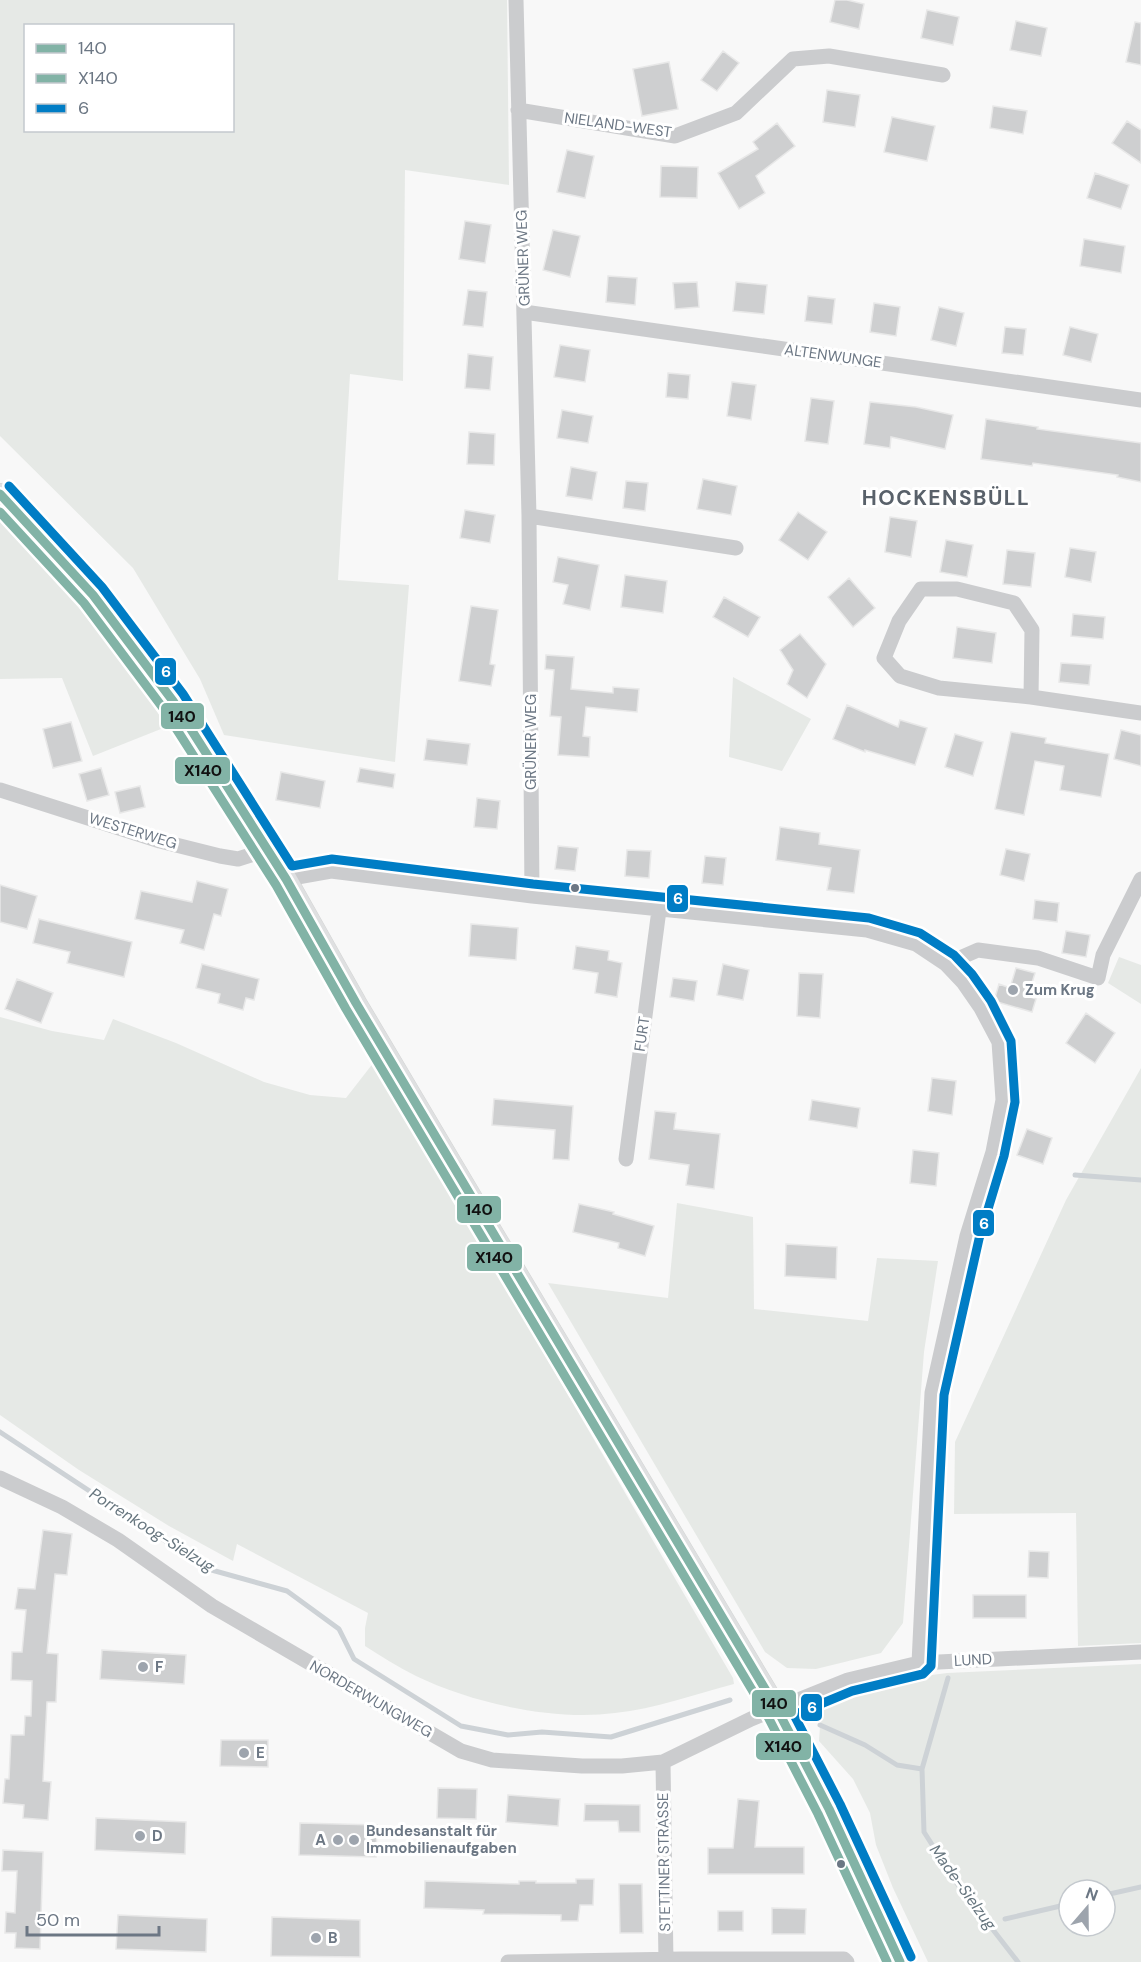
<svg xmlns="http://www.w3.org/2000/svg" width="1141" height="1962" viewBox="0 0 1141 1962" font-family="'DM Sans',sans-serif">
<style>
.green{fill:#e6e9e6;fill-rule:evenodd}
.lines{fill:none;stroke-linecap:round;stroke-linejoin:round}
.stream{stroke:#cdd2d6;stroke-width:5}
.building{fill:#cecfd0;stroke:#e8e8e8;stroke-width:1.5}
.secondary-casing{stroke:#d4d5d5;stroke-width:22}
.street{stroke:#cbccce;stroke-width:15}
.secondary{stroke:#dfe0e1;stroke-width:21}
.bus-1-casing{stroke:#fff;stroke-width:14}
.bus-2-casing{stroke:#fff;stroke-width:14}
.bus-3-casing{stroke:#fff;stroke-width:14}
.bus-1{stroke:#82b3a6;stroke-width:9}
.bus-2{stroke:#82b3a6;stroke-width:9}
.bus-3{stroke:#007dc5;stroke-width:9}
.bus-dot{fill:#6c7784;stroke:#fff;stroke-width:2}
.poi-dot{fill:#9da4ad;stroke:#fff;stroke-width:2}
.labels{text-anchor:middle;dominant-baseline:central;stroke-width:6;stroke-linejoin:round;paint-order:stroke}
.street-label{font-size:15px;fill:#6c7784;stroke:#fff}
.poi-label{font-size:15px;font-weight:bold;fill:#6c7784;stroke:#fff;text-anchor:start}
.water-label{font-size:16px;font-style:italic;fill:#67767f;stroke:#fff}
.district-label{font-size:21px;font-weight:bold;letter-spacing:1.5px;fill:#59616a;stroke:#fff}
.line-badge{stroke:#fff;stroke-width:2}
.badge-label{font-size:16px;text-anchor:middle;font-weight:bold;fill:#fff}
.pale-badge-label{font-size:16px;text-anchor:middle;font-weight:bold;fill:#111}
</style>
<rect width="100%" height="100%" fill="#f8f8f8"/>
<!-- green -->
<path class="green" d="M0,0H507L509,185L405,170L403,381L350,374L338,580L409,585L395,762L224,735L200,679L133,568L0,436ZM26,26H232V130H26Z
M0,515L126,656L171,725L93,756L62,678L0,679Z
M733,677L811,719L782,771L729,757Z
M1119,957L1141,965V1004L1108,983Z
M0,1017L52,1031L104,1040L113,1019L176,1043L264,1082L310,1095L346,1098L374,1062L733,1678L734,1684C695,1694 655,1709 615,1713C552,1721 472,1703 416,1676C398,1667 381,1656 365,1646V1628L368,1613L237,1544L233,1561L169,1526L79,1470L0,1415Z
M1141,1068V1643L1078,1646L1076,1513L954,1514L955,1442L1066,1200Z
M677,1203L753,1217L754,1309L868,1321L877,1258L938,1261L924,1352L903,1623L881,1653L816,1669L787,1668L765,1652L548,1283L668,1298Z
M1141,1664V1962H928L893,1888L876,1845L870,1813L853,1779L819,1741L821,1713L831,1699L864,1684L947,1673ZM1069,1890H1105V1926H1069Z"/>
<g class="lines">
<!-- stream -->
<path class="stream" d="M1075,1175L1141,1180
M0,1432L208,1569L287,1591L339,1629L354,1659L461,1726L508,1735L542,1732L611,1737L730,1700
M948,1678L922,1769L924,1832L956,1882L1018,1962
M820,1725L865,1745L897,1765L922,1769
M1105,1895L1141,1887
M1005,1919L1069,1904"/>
</g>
<!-- building -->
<path class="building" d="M835,0H847L864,4L859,29L830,22Z
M927,10L959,17L953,45L921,38Z
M1016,21L1047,28L1041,56L1010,50Z
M1135,22L1141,23V65L1126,62Z
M723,51L739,63L717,91L701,80Z
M669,62L678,109L642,116L633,69Z
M827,90L860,95L855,127L823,122Z
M993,106L1027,111L1023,134L990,128Z
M892,117L935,126L927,161L884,152Z
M1127,121L1141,130V163L1112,143Z
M777,123L795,146L756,176L765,193L739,209L718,173L758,149L753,142Z
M567,150L594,156L585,198L557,192Z
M661,166L698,167L697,198L660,197Z
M1095,173L1129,185L1121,209L1087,198Z
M465,221L491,225L485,263L459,259Z
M553,230L580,236L570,277L543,270Z
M1084,239L1125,246L1121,273L1080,266Z
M608,276L637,278L635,305L606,302Z
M697,282L699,307L675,309L673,283Z
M736,282L767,285L764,314L733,311Z
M468,290L487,292L483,327L463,325Z
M808,296L835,299L832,324L805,321Z
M874,303L900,307L896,336L870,332Z
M939,307L964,313L956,346L931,340Z
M1005,327L1026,329L1023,355L1002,353Z
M1070,327L1098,334L1091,362L1063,355Z
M560,345L590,350L585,382L554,377Z
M468,354L493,357L490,390L465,388Z
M668,373L690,375L688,399L666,397Z
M732,382L756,385L751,420L727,416Z
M811,398L834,401L828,444L805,441Z
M870,402L916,407L953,415L945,449L891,437L890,448L864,444Z
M562,410L593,416L588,443L557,438Z
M986,419L1038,427L1037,429L1141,443V482L1117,477L1118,475L1033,463L1032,466L981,459Z
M469,432L495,434L494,465L467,464Z
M571,467L597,472L592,500L566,496Z
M703,479L737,486L731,515L697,509Z
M626,481L648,483L645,511L623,508Z
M465,510L495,515L490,543L460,538Z
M798,512L827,532L808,560L779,540Z
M890,517L917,521L911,557L885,552Z
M946,540L973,545L967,577L940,572Z
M1070,548L1096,552L1091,582L1065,577Z
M1007,550L1035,553L1031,587L1003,584Z
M558,557L599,565L590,610L563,604L568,585L553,582Z
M625,575L667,581L663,613L621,607Z
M849,578L875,608L853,627L828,597Z
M724,597L760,617L748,637L713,617Z
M471,606L498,610L490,664L495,665L491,686L459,681Z
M1073,614L1105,617L1103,639L1071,636Z
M957,627L996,633L992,663L953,658Z
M800,634L826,664L807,698L787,684L793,670L780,650Z
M546,655L574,657L571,689L613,693V687L639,689L637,712L586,707L583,736L590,737L589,757L558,755L561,717L550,716L554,670L545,669Z
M1061,663L1091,665L1089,685L1059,682Z
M847,705L898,727L900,720L927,728L915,765L865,750V752L833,739Z
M71,722L82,761L53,768L43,729Z
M1121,730L1141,735V766L1114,759Z
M1011,732L1046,738L1045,743L1109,754L1101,797L1060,790L1064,766L1035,761L1024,815L995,809Z
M955,734L983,742L973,776L945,767Z
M427,739L470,744L467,765L424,760Z
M101,768L109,795L87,801L79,774Z
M360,768L395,774L393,788L357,782Z
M281,772L325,781L320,808L276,800Z
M140,786L145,807L120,813L115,792Z
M477,798L500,801L497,829L474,827Z
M780,827L820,833L819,844L860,850L854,893L827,890L831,868L776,860Z
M558,846L578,848L575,871L555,869Z
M1006,849L1030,854L1024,881L1000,875Z
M627,850L651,851L649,878L625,876Z
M705,856L726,858L723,885L702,883Z
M197,881L228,889L221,916L214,914L204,950L180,943L184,930L135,919L141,891L192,902Z
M0,885L37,896L27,929L0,922Z
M1035,900L1059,903L1057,922L1033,919Z
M39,919L132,942L124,977L67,963L70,952L33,943Z
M471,924L518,928L516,960L469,956Z
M1066,931L1090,935L1086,957L1062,953Z
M576,946L609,951L608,960L622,963L617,997L595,993L598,973L573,969Z
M202,964L259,979L254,1000L246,998L243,1010L218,1003L220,994L196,988Z
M723,964L749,970L743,1000L717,995Z
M1016,968L1035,973L1028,996L1036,999L1032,1012L994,1001L999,984L1010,988Z
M799,973L823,974L820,1018L797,1016Z
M673,978L697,981L694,1001L670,997Z
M17,979L53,993L41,1023L5,1009Z
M1086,1013L1115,1033L1095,1063L1066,1043Z
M932,1078L956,1081L952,1115L928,1111Z
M494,1099L573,1106L569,1160L553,1159L555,1130L492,1125Z
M812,1100L860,1108L857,1128L809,1120Z
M655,1111L676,1113L674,1129L720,1134L714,1189L686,1185L689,1165L649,1159Z
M1027,1129L1052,1138L1043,1164L1017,1155Z
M913,1150L939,1153L936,1186L910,1183Z
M579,1204L614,1212L613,1214L654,1226L645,1256L618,1248L619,1243L573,1232Z
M786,1244L837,1247L836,1279L785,1276Z
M43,1530L72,1534L67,1575L55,1574L47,1653L58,1654L56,1702H47L43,1781L51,1782L48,1820L23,1818L24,1805L3,1803L5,1779H9L11,1735H24L25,1716H31L32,1681L11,1680L12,1652H22L26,1610L15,1609L18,1588L35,1589Z
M1029,1551L1049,1552L1048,1578L1028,1577Z
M973,1595H1026V1618H973Z
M102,1650L186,1655L184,1684L100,1679Z
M221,1740H268V1767L220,1766Z
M438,1788L477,1789L476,1819L437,1818Z
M508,1795L560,1799L558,1826L506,1822Z
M738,1799L759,1801L755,1847H804V1874H708V1848H733Z
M585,1804L640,1805V1832H619L618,1821H584Z
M96,1818L186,1822L185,1854L95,1850Z
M300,1823L377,1825L376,1857L299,1855Z
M3,1850L43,1852L40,1949L15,1948L16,1933H5L6,1912L15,1913L17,1871H2Z
M576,1879H594L593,1905H580L578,1921H561V1915L483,1914L484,1910L424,1908L425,1881L519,1884V1881H536V1883H576Z
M619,1884H642L643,1933H620Z
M772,1908L806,1909L805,1934H772Z
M718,1911H743V1931H718Z
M118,1915L207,1919L206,1952L116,1949Z
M272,1917L360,1920V1957L271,1956Z"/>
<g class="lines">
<!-- secondary casing -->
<g class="secondary-casing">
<path id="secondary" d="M0,494L93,595L173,701L286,879L356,1003L498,1242L777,1709L829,1809L900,1962"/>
</g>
<!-- street -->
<path class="street" d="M516,0L529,516L532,896
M518,110L675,136L736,113L793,59L829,56L943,75
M524,312L1141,400
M529,516L736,548
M1031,697L1032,630L1014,603L957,589H921L899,621L884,658L900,676L939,688L1031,697L1141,713
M0,790L160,841L220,856L238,859L267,850
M286,879L331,871L532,896L867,930L916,944L946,964L963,982L981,1008L999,1042L1003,1100L993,1152L967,1236L932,1393L919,1663
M946,964L978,950L1038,958L1098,978L1103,955L1141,879
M626,1159L659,910
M0,1478L62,1507L118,1540L212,1606L461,1751L492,1760L582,1766H622L663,1762L751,1719L848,1680L919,1663L1141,1652
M663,1762L666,1962
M508,1962L682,1959H844L847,1962"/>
<!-- secondary -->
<use href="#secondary" class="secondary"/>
<!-- bus-1 casing -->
<g class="bus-1-casing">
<path id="bus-1" d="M0,494L93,595L173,701L286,879L356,1003L777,1709L829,1809L900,1962"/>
</g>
<!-- bus-2 casing -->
<g class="bus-2-casing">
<path id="bus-2" d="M0,512L84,603L163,708L276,885L346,1009L767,1715L818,1814L887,1962"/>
</g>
<!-- bus-3 casing -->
<g class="bus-3-casing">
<path id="bus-3" d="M9,486L102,587L183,694L292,866L332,859L533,884L869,918L920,933L954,955L972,974L991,1001L1011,1041L1015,1102L1004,1156L979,1239L944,1395L931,1666L923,1674L852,1691L794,1715L840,1804L911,1957"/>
</g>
<!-- bus-1 -->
<use href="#bus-1" class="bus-1"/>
<!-- bus-2 -->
<use href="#bus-2" class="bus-2"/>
<!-- bus-3 -->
<use href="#bus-3" class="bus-3"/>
</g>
<!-- markers -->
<g class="bus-dot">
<circle cx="575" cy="888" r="5"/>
<circle cx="841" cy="1864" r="5"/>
</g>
<g class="poi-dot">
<circle cx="1013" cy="990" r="6"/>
<circle cx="143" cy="1667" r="6"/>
<circle cx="244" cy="1753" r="6"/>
<circle cx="140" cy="1836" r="6"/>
<circle cx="338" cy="1840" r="6"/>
<circle cx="354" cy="1840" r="6"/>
<circle cx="316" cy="1938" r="6"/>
</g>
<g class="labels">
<!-- street labels -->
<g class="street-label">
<text transform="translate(618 125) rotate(8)">NIELAND-WEST</text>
<text transform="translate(523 258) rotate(-92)">GRÜNER WEG</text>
<text transform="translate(833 356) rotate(8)">ALTENWUNGE</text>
<text transform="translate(531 742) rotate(-90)">GRÜNER WEG</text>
<text transform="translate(133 831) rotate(17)">WESTERWEG</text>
<text transform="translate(642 1034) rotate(-82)">FURT</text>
<text transform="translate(973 1660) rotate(-3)">LUND</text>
<text transform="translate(371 1699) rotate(30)">NORDERWUNGWEG</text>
<text transform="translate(664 1862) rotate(-91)">STETTINER STRASSE</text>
</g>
<!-- poi labels -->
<g class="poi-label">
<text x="1025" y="990">Zum Krug</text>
<text x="155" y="1667">F</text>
<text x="256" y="1753">E</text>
<text x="366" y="1831">Bundesanstalt für<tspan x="366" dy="17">Immobilienaufgaben</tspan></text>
<text x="152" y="1836">D</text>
<text x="326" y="1840" text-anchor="end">A</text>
<text x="328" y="1938">B</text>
</g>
<!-- water labels -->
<g class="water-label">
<text transform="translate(152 1530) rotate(32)">Porrenkoog-Sielzug</text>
<text transform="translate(963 1887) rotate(54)">Made-Sielzug</text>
</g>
<!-- district labels -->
<g class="district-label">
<text x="946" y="498">HOCKENSBÜLL</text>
</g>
</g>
<g class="line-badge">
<rect x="154" y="657" width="23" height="29" rx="6" fill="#007dc5"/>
<rect x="160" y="702" width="45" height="28" rx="6" fill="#82b3a6"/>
<rect x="174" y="756" width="57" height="29" rx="6" fill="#82b3a6"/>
<rect x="666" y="884" width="23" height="29" rx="6" fill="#007dc5"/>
<rect x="456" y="1195" width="46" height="29" rx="6" fill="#82b3a6"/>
<rect x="972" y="1209" width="23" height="28" rx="6" fill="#007dc5"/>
<rect x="466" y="1243" width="57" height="29" rx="6" fill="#82b3a6"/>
<rect x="751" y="1689" width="46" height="29" rx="6" fill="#82b3a6"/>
<rect x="800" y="1693" width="23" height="29" rx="6" fill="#007dc5"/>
<rect x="755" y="1732" width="57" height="29" rx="6" fill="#82b3a6"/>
</g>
<g class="badge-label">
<text x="166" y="677">6</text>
<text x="678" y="904">6</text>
<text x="984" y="1229">6</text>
<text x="812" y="1713">6</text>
</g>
<g class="pale-badge-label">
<text x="182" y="722">140</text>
<text x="203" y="776">X140</text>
<text x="479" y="1215">140</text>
<text x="494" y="1263">X140</text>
<text x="774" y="1709">140</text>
<text x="783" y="1752">X140</text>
</g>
<!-- legend -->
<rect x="24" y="24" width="210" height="108" fill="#ffffff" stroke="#c4c9ce" stroke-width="1.5"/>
<rect x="36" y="44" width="30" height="9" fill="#82b3a6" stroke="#c4c9ce" stroke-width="1.5"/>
<text x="78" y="54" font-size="18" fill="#6c7784">140</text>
<rect x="36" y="74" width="30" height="9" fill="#82b3a6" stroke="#c4c9ce" stroke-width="1.5"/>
<text x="78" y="84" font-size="18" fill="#6c7784">X140</text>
<rect x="36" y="104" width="30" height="9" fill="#007dc5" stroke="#c4c9ce" stroke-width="1.5"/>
<text x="78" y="114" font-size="18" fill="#6c7784">6</text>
<!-- north arrow -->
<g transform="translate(1087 1908) rotate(20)"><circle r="28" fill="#ffffff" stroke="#c4c9ce" stroke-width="1.5"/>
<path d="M0-4.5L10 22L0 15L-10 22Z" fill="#9da4ad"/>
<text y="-9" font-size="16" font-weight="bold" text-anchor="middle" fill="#6c7784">N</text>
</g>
<!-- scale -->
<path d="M27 1926v9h132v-9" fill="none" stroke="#6c7784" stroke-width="3"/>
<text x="36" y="1926" font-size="18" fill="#6c7784" stroke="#ffffff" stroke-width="4.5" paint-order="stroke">50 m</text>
</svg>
